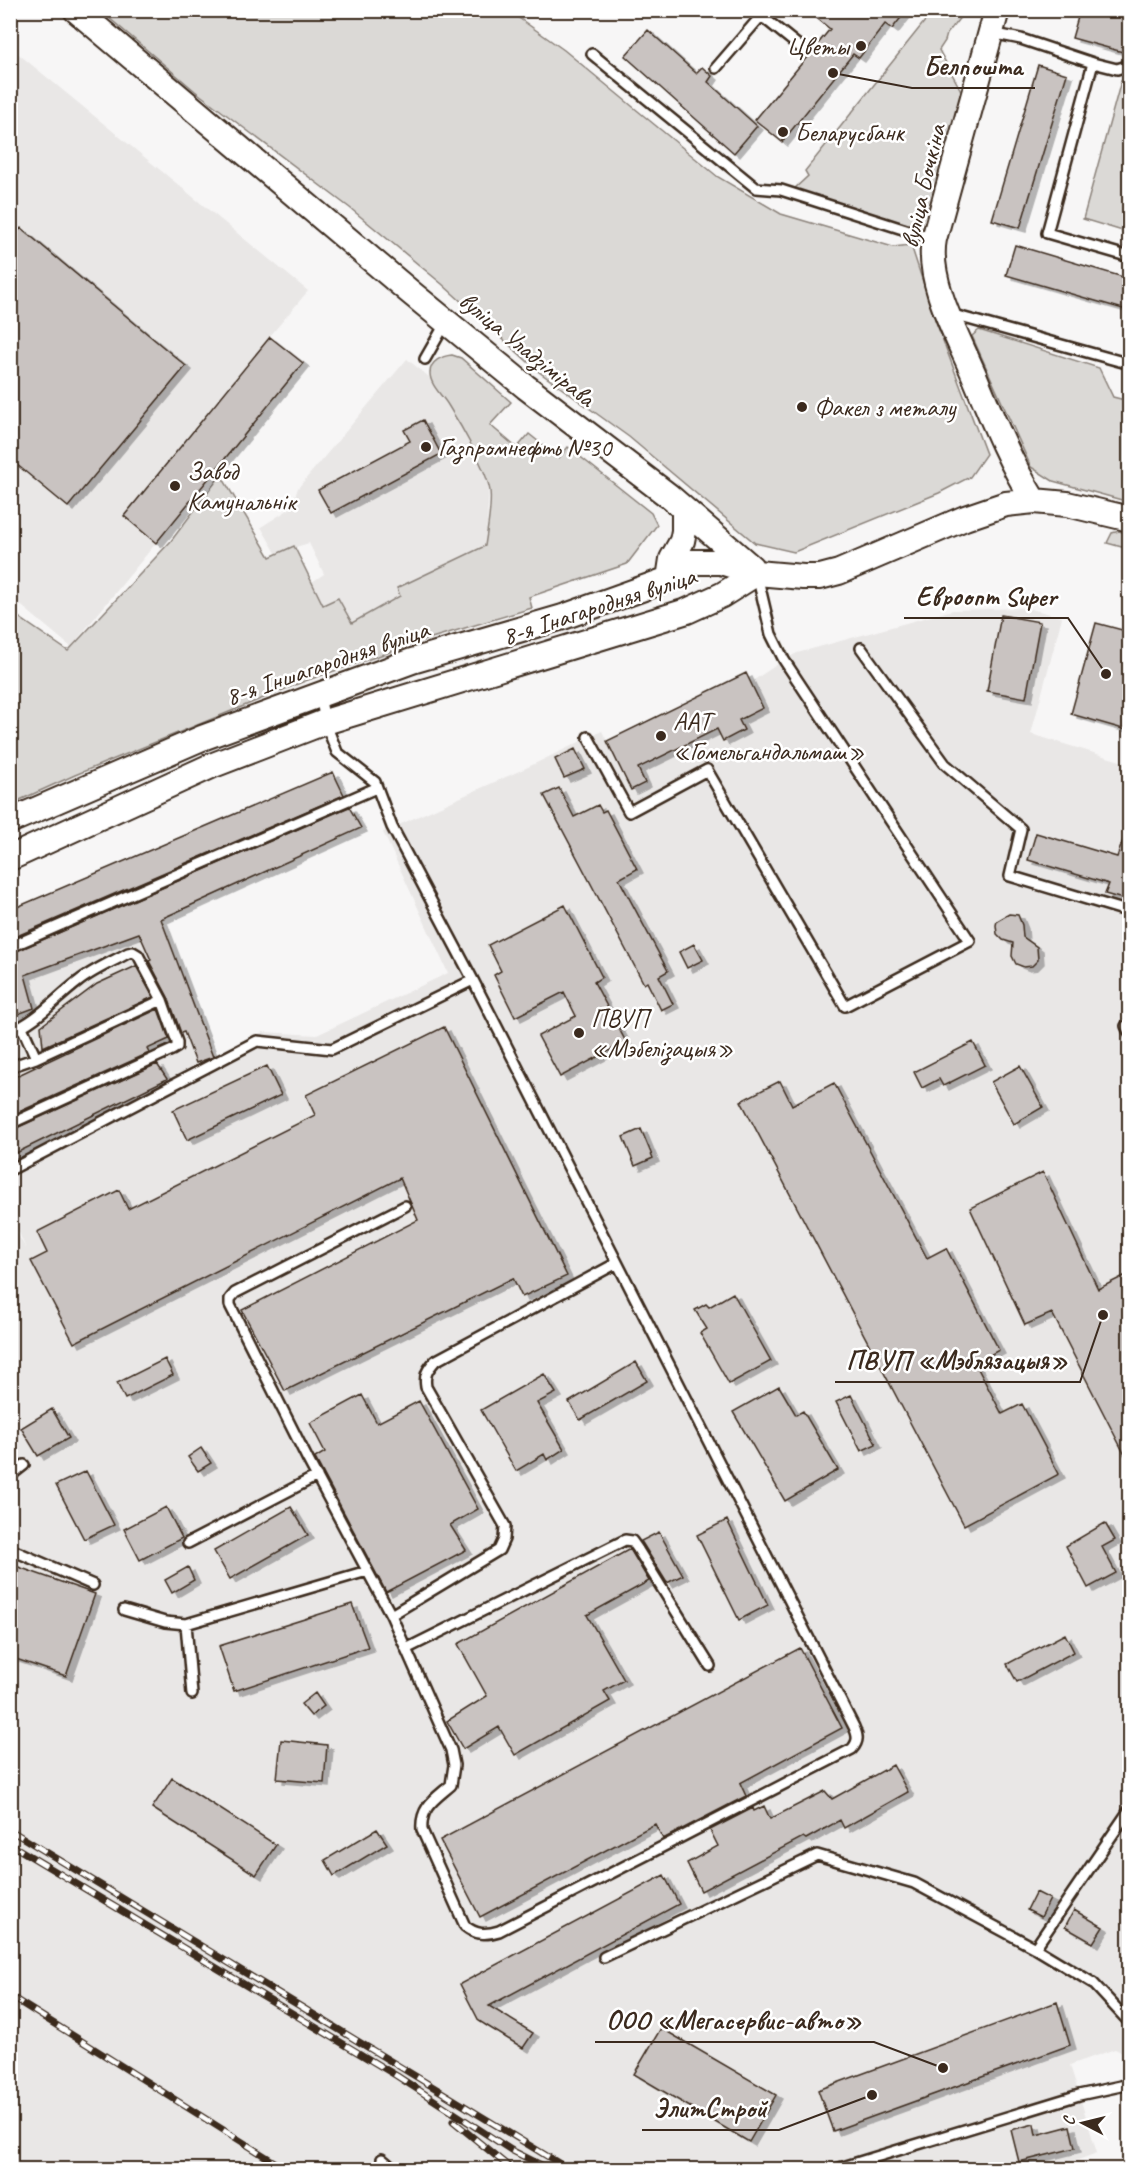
<svg xmlns="http://www.w3.org/2000/svg" width="1140" height="2180" viewBox="0 0 1140 2180" font-family="Caveat,sans-serif">
<style>
.built{fill:#e9e7e6}
.green{fill:#dbd9d6;stroke:#8b827a;stroke-width:1.5}
.building{fill:#c9c3c1;stroke:#3b2a1e;stroke-width:1.5;filter:url(#shadow)}
.lines{fill:none;stroke-linecap:round;stroke-linejoin:round}
.service-casing{stroke:#3b2a1e;stroke-width:14}
.secondary-casing{stroke:#3b2a1e;stroke-width:28}
.service{stroke:#fff;stroke-width:9}
.secondary{stroke:#fff;stroke-width:24}
.rail-casing{stroke:#3b2a1e;stroke-width:7}
.rail{stroke:#fff;stroke-width:4.5;stroke-dasharray:14;stroke-linecap:butt}
.poi-dot{fill:#3b2a1e;stroke:#fff;stroke-width:2}
.labels{text-anchor:middle;dominant-baseline:central;stroke-width:5;stroke-linejoin:round;paint-order:stroke}
.poi-label{font-size:26px;fill:#3b2a1e;stroke:#fff;text-anchor:start}
.street-label{font-size:26px;fill:#3b2a1e;stroke:#fff}
.leader{fill:none;stroke:#3b2a1e;stroke-width:2}
.callout-dot{fill:#3b2a1e;stroke:#fff;stroke-width:2}
.callout-label{font-size:27px;text-anchor:middle;font-weight:bold;fill:#3b2a1e;stroke:#fff;stroke-width:5;stroke-linejoin:round;paint-order:stroke}
</style>
<defs>
<filter id="shadow"><feDropShadow dx="6" dy="4" stdDeviation="0" flood-color="#0004"/></filter>
</defs>
<rect width="100%" height="100%" fill="#f7f6f6"/>
<filter id="ink" filterUnits="userSpaceOnUse"><feTurbulence type="fractalNoise" baseFrequency=".0167" numOctaves="2"/><feDisplacementMap in="SourceGraphic" scale="12" xChannelSelector="R" yChannelSelector="G"/><feConvolveMatrix kernelMatrix="1 2 1 2 8 2 1 2 1" color-interpolation-filters="sRGB"/></filter>
<g filter="url(#ink)">
<!-- built -->
<path class="built" d="M10,47L308,291L270,336L303,363L71,647L11,597Z
M407,359L434,381L490,462L486,546L398,588L400,596L352,623L338,598L323,605L312,582L324,574L309,543L276,553L261,527L291,508L298,488Z
M1027,608L1062,617L1031,734L1130,764V2050L1125,2054L1115,2049L1070,2065L1097,2153L1051,2170L11,2169L10,1220L26,1249L10,1212L11,910L333,772L361,828L161,920L213,1057L263,1032L317,1035L448,973L383,832L526,768L602,731L607,741L746,673L751,682L784,660L797,653L953,610Z"/>
<!-- green -->
<path class="green" d="M101,11H509L564,50L718,177L781,214L893,247L911,245L936,322L986,454L970,477L939,493L794,552L755,543L629,437L539,372L442,284L350,208L195,91Z
M933,11H965L947,34L945,41L939,50L964,96L924,231L792,191L808,176L805,171Z
M1129,77V233L1083,219L1121,81Z
M979,330L1099,368L1113,397L1129,401V502L1053,481L1031,467L972,336Z
M452,355L461,358L511,402L490,425L517,448L529,434L559,458L568,447L651,513L657,525L627,564L529,597L532,608L428,639L305,681L75,775L11,804V612L68,651L171,541L221,475L270,557L294,546L323,605L338,598L352,623L400,596L397,588L485,546C487,531 492,507 490,491C487,470 460,424 448,405C442,395 430,385 430,373C430,361 442,356 452,355Z
M1119,531L1129,534V549L1107,543L1112,533Z"/>
<!-- building -->
<path class="building" d="M807,10H907L892,29L885,24L859,58L853,54L782,142L755,120L830,29Z
M1080,10H1130V54L1072,38Z
M648,30L696,73L702,67L712,76L708,82L757,126L734,153L625,56Z
M1038,65L1067,74L1020,228L992,220Z
M21,228L186,366L68,507L10,459V241Z
M1015,245L1130,279V311L1006,275Z
M270,337L303,363L156,543L124,516Z
M423,420L441,454L331,513L318,490L410,441L404,430Z
M1001,615L1040,622L1026,698L987,691Z
M1096,623L1130,632V731L1071,714Z
M746,673L763,708L739,720L744,730L723,741L717,729L638,768L645,783L631,790L607,741Z
M575,749L585,769L564,778L555,759Z
M333,772L344,795L10,939V910Z
M559,788L574,817L598,805L602,812L606,810L637,869L619,879L668,971L659,976L673,1004L661,1010L647,982L644,984L544,795Z
M349,807L361,828L161,919L213,1057L196,1063L184,1032L181,1033L168,997L149,961L151,960L139,933L25,975L34,1008L10,1017V954Z
M1127,829H1130V901L1105,894L1109,884L1028,860L1036,833L1117,857Z
M565,905L602,977L594,982L626,1042L560,1077L538,1036L576,1016L564,992L515,1017L494,975L501,971L488,945Z
M1009,914L1018,915L1022,925L1023,937L1037,947L1038,960L1032,966L1024,967L1016,964L1012,956L1013,943L1003,940L997,934L996,925L997,921Z
M694,944L703,960L687,968L679,952Z
M136,966L153,997L43,1047L41,1026L97,984Z
M158,1009L169,1039L147,1049L149,1053L10,1116V1079Z
M444,1027L567,1276L522,1297L513,1278L285,1391L242,1310L418,1220L400,1178L74,1343L31,1261L47,1253L37,1232L119,1190L128,1209L315,1115L306,1095Z
M973,1042L985,1065L943,1086L939,1079L922,1088L914,1072Z
M157,1064L167,1079L10,1156V1131Z
M267,1066L281,1095L187,1140L173,1110Z
M1020,1066L1043,1107L1014,1124L991,1082Z
M780,1081L792,1105L834,1083L927,1258L946,1248L999,1350L975,1363L1002,1414L1022,1404L1059,1474L964,1525L741,1101Z
M641,1129L653,1158L635,1166L623,1137Z
M1043,1172L1098,1289L1130,1273V1465L1052,1313L1025,1325L970,1208Z
M733,1293L771,1361L729,1384L700,1333L707,1329L695,1310L706,1304L709,1307Z
M165,1359L173,1375L125,1399L117,1383Z
M636,1362L647,1381L580,1420L569,1402Z
M544,1374L556,1393L537,1403L564,1449L547,1460L544,1454L516,1471L481,1410Z
M779,1386L796,1415L803,1411L838,1470L785,1501L733,1412Z
M362,1395L377,1423L419,1401L478,1509L450,1525L466,1550L386,1592L315,1458L325,1452L310,1423Z
M851,1395L876,1444L861,1451L836,1402Z
M52,1409L69,1438L38,1456L21,1428Z
M201,1448L211,1463L198,1471L188,1457Z
M86,1471L114,1525L84,1539L56,1485Z
M166,1507L182,1538L140,1560L124,1529Z
M291,1507L308,1535L230,1579L214,1551Z
M727,1520L768,1605L739,1620L697,1535Z
M1105,1523L1115,1540L1102,1547L1116,1573L1088,1588L1066,1546Z
M659,1532L683,1575L667,1583L641,1541Z
M630,1549L649,1581L587,1615L624,1680L604,1691L610,1701L515,1755L499,1727L463,1749L447,1721L487,1696L458,1644Z
M10,1564L95,1594L66,1676L10,1657Z
M188,1567L194,1580L172,1593L165,1580Z
M352,1604L368,1647L234,1691L219,1646Z
M1065,1634L1074,1652L1017,1682L1007,1664Z
M800,1648L842,1728L740,1783L746,1796L663,1839L655,1824L480,1917L440,1840Z
M315,1693L324,1706L311,1716L301,1704Z
M281,1740L327,1745L324,1783L277,1779Z
M893,1765L908,1792L844,1828L840,1820L806,1839L803,1837L701,1891L687,1863L718,1846L710,1830L753,1808L754,1811L764,1806L770,1819L825,1791L832,1799Z
M172,1778L276,1845L256,1875L152,1808Z
M377,1829L387,1844L334,1876L325,1860Z
M664,1875L679,1904L489,2006L533,2033L523,2048L479,2021L460,1984Z
M1036,1892L1050,1899L1041,1917L1027,1910Z
M1074,1910L1103,1927L1093,1943L1065,1927Z
M1057,2002L1070,2045L833,2131L818,2090Z
M661,2028L776,2095L749,2142L634,2074Z
M1034,2124L1036,2135L1070,2126L1075,2148L1019,2162L1011,2130Z"/>
<g class="lines">
<!-- service casing -->
<g class="service-casing">
<path id="service" d="M754,10L805,51
M991,33L1021,39L1093,63L1047,233L1130,257
M592,54L756,188L781,190L934,239
M1093,63L1117,69L1130,65
M716,68L761,16
M950,314L1130,364
M425,359L441,331L449,325
M861,648L945,764L1021,829L1010,876L1130,912
M320,695L325,722L337,752L375,782L392,827L473,980L854,1727C858,1736 859,1741 852,1749L499,1931C486,1935 476,1935 465,1926L422,1830C420,1807 435,1799 451,1785L454,1765L451,1750L391,1615L499,1550L504,1539L505,1526L426,1387C424,1375 427,1370 435,1361L617,1263
M588,737L629,812L707,770L845,1006L970,941L784,660L771,634L757,575
M10,947L376,788
M1130,1024L1126,1026L1130,1034
M22,1027L36,1058
M10,1032C38,1021 56,998 79,981C93,970 112,962 128,953L133,952L138,955L162,1000L177,1042V1047L172,1050L10,1124
M10,1067L36,1058L162,1000
M10,1170L257,1041L332,1049L473,980
M10,1476L24,1465
M188,1543L317,1476
M10,1549L93,1585
M124,1610L165,1622L186,1624L367,1571
M391,1615L308,1460L230,1305V1299L235,1293L405,1206
M186,1624L192,1694
M406,1649L625,1540L632,1541L637,1548L710,1666
M1035,1948L1130,1809
M604,1957L817,1855L914,1883L1035,1948L1093,1983L1130,2023
M382,2159L395,2170
M833,2170L1079,2095L1130,2084"/>
</g>
<!-- secondary casing -->
<g class="secondary-casing">
<path id="secondary" d="M76,10L410,292L526,387L669,496L751,567
M997,10L934,239C926,281 958,337 974,375C992,418 1009,461 1034,501
M669,579L672,559L682,541L684,531V510
M10,821L202,738L412,661L563,617L669,579L691,562H721L757,573L803,577H820L839,572L965,518L1006,504L1034,501L1067,504L1130,519
M10,858L211,766L325,722L687,611L722,595L757,573"/>
</g>
<!-- service -->
<use href="#service" class="service"/>
<!-- secondary -->
<use href="#secondary" class="secondary"/>
<!-- rail casing -->
<g class="rail-casing">
<path id="rail" d="M10,1830L570,2170
M10,1844L397,2076L511,2150L551,2170
M10,1996L287,2170
M453,2121L513,2170"/>
</g>
<!-- rail -->
<use href="#rail" class="rail"/>
</g>
</g>
<!-- markers -->
<g class="poi-dot">
<circle cx="861" cy="46" r="6"/>
<circle cx="783" cy="132" r="6"/>
<circle cx="802" cy="407" r="6"/>
<circle cx="426" cy="447" r="6"/>
<circle cx="175" cy="486" r="6"/>
<circle cx="661" cy="736" r="6"/>
<circle cx="579" cy="1033" r="6"/>
</g>
<g class="labels">
<!-- poi labels -->
<g class="poi-label">
<text x="849" y="46" text-anchor="end">Цветы</text>
<text x="795" y="132">Беларусбанк</text>
<text x="814" y="407">Факел з металу</text>
<text x="438" y="447">Газпромнефть №30</text>
<text x="187" y="471">Завод<tspan x="187" dy="30">Камунальнік</tspan></text>
<text x="673" y="721">ААТ<tspan x="673" dy="30">«Гомельгандальмаш»</tspan></text>
<text x="591" y="1018">ПВУП<tspan x="591" dy="30">«Мэбелізацыя»</tspan></text>
</g>
<!-- street labels -->
<g class="street-label">
<text transform="translate(923 186) rotate(-77)">вуліца Бочкіна</text>
<text transform="translate(527 349) rotate(39)">вуліца Уладзімірава</text>
<text transform="translate(599 606) rotate(-18)">8-я Інагародняя вуліца</text>
<text transform="translate(327 663) rotate(-19)">8-я Іншагародняя вуліца</text>
</g>
</g>
<!-- callouts -->
<path class="leader" d="M833 73L912 88H1035M1106 674L1068 618H904M1103 1315L1080 1382H835M943 2068L874 2042H595M872 2095L779 2130H642"/>
<g class="callout-dot">
<circle cx="833" cy="73" r="6"/>
<circle cx="1106" cy="674" r="6"/>
<circle cx="1103" cy="1315" r="6"/>
<circle cx="943" cy="2068" r="6"/>
<circle cx="872" cy="2095" r="6"/>
</g>
<g class="callout-label">
<text x="973" y="75">Белпошта</text>
<text x="986" y="605">Евроопт Super</text>
<text x="957" y="1369">ПВУП «Мэблязацыя»</text>
<text x="734" y="2029">ООО «Мегасервис-авто»</text>
<text x="710" y="2117">ЭлитСтрой</text>
</g>
<!-- margin -->
<rect width="1140" height="2180" fill="none" stroke="#fff" stroke-width="36"/>
<rect x="18" y="18" width="1104" height="2144" fill="none" stroke="#3b2a1e" stroke-width="2" filter="url(#ink)"/>
<!-- north arrow -->
<g transform="translate(1083 2123) rotate(277)" stroke="#ffffff" stroke-width="4.5" paint-order="stroke">
<path d="M0-4.5L10 22L0 15L-10 22Z" fill="#3b2a1e"/>
<text y="-9" font-size="16" font-weight="bold" text-anchor="middle" fill="#3b2a1e">С</text>
</g>
</svg>
